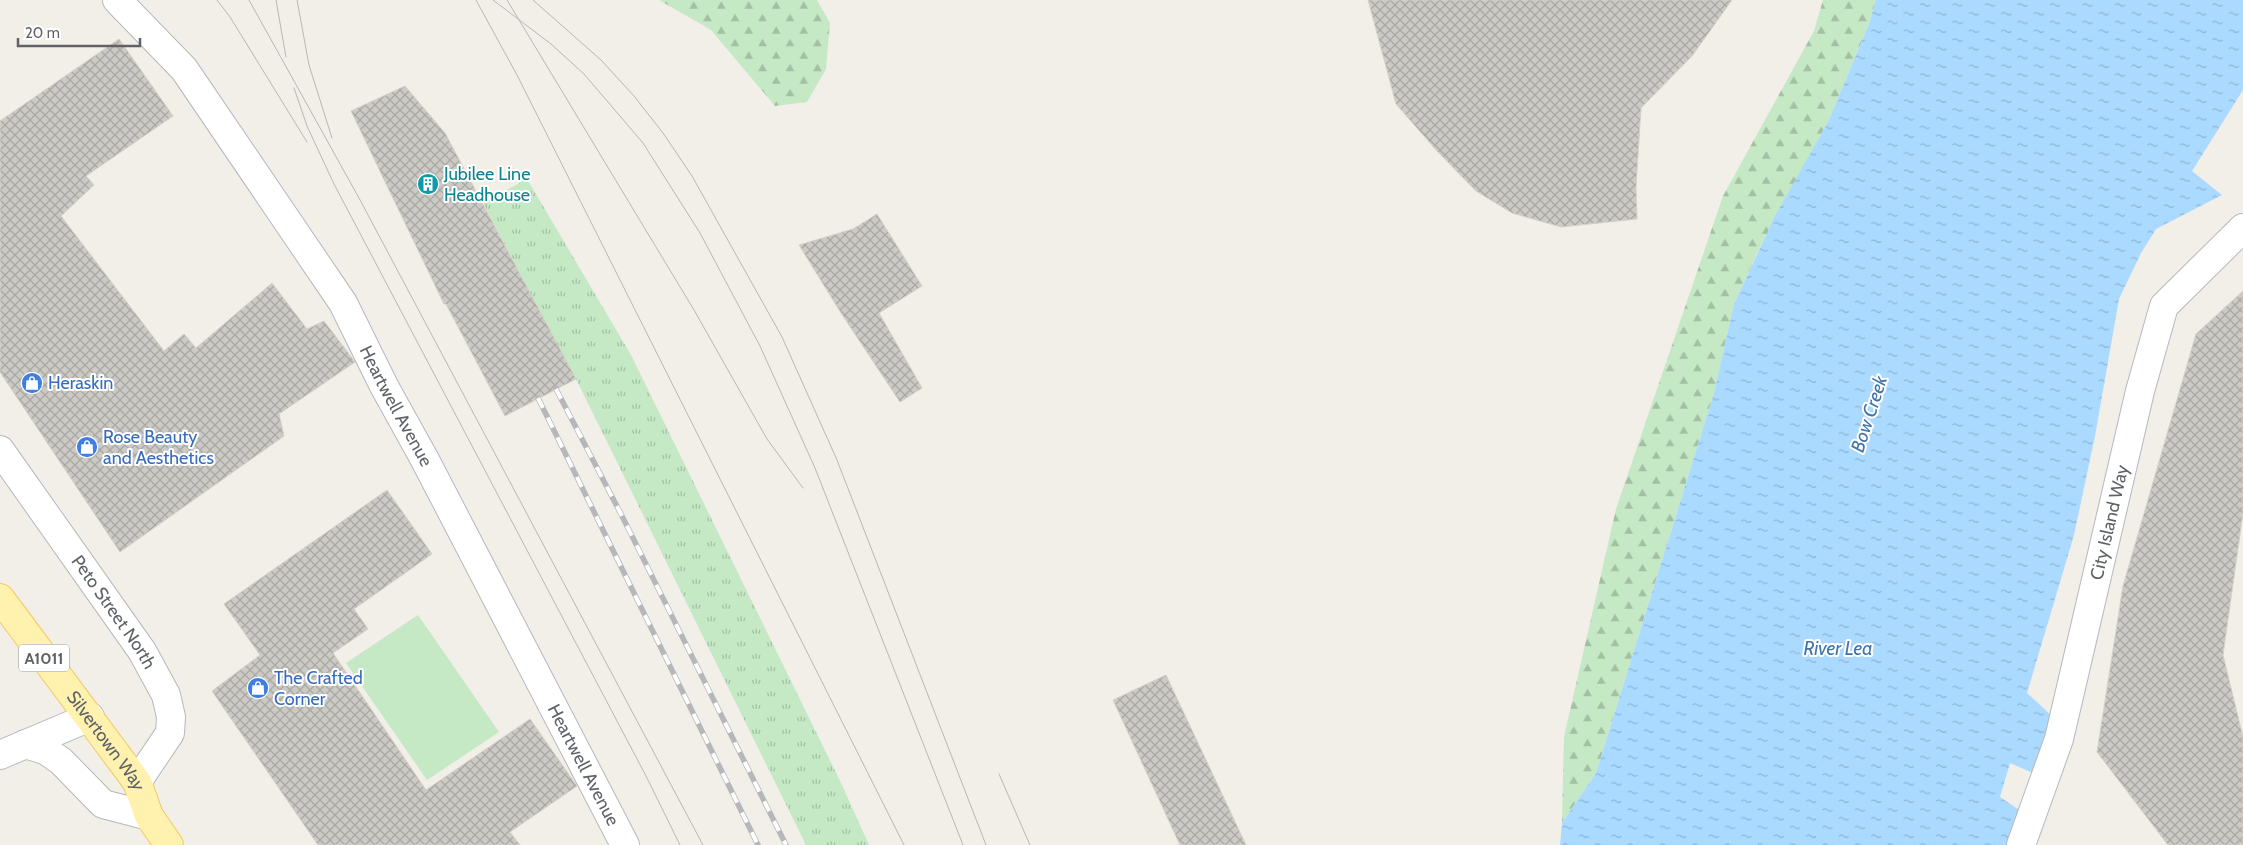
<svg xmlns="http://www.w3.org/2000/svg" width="2243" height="845" viewBox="0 0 2243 845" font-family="Cabin,sans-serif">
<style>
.grass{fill:url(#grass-tufts)}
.forest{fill:url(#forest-firs)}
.garden{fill:#c5e8c5}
.water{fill:url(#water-ripples)}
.building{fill:url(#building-cross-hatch);stroke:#d6d1c6}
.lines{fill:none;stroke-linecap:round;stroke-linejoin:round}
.minor-casing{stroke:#b5b8bc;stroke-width:30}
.major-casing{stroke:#f2c960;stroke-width:30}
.minor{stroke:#fff;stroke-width:28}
.major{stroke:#fff2af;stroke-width:28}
.tram{stroke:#b6b7b8;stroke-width:1}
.rail-casing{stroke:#b6b7b8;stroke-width:5.5}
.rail{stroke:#fff;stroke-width:4;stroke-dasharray:11;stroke-linecap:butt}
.labels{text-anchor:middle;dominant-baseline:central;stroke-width:4;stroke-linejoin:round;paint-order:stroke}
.shield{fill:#fff;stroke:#8f9295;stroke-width:1}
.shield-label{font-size:16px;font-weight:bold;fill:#5f6368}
.culture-label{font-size:18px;fill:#0d838f;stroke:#fff;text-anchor:start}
.shop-label{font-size:18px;fill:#366cbe;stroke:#fff;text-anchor:start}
.street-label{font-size:18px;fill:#5f6368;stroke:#fff}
.water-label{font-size:19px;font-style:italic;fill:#4174aa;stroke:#fff}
</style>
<defs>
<pattern id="grass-tufts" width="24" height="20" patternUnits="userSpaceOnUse" patternTransform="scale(1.25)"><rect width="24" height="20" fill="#c5e8c5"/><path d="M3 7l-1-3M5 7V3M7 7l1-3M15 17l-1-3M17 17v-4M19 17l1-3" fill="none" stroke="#a3c0a4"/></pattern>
<pattern id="forest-firs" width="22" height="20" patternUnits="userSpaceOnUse" patternTransform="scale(1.25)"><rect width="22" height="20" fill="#c5e8c5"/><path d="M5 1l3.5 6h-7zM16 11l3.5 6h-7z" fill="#a3c0a4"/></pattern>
<pattern id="water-ripples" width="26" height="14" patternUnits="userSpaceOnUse" patternTransform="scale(1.25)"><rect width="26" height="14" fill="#aadaff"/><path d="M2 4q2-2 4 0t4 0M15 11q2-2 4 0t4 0" fill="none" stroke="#8eb4d2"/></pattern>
<pattern id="building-cross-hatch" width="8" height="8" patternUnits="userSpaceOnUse" patternTransform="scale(1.25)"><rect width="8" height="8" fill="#cccac5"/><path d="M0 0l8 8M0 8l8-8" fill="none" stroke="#a9a8a4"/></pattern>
</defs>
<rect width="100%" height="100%" fill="#f1efe8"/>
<!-- grass -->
<path class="grass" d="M527,179L631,355L842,785L869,845H806L576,379L483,203Z"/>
<!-- forest -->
<path class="forest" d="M659,0H817L830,23L826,69L807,102L775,106L711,30Z
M1823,0H1876L1869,24L1828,122L1761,245L1734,304L1714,393L1596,773L1562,823L1564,737L1616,509L1723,196L1814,31Z"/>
<!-- garden -->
<path class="garden" d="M418,615L499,732L427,780L346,663Z"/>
<!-- water -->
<path class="water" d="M1876,0H2243V90L2192,171L2222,195L2156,229L2141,253L2119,299L2095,436L2074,535L2027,693L2053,717L2035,774L2010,763L2000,797L2022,812L2011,845H1560L1562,823L1596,773L1714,393L1734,304L1775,216L1828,122L1869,24Z"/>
<!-- building -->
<path class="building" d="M1368,0H1732L1692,56L1641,108L1636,187L1637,219L1561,227L1512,213L1476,191L1437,151L1396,104Z
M119,39L173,116L86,176L94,185L61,216L164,351L184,334L196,348L272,283L307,329L324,321L355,362L279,414L284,436L120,552L0,372V121Z
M405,86L445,133L576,379L505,416L446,304H444L351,111Z
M877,214L922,286L879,313L922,388L900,402L841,313L799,245L853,229Z
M2243,291V513L2223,655L2243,737V845H2168L2097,752L2123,586L2196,334Z
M387,490L432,554L354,609L368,629L333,653L426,790L530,719L577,786L510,832L520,845H318L212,691L260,655L224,604Z
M1166,675L1246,845H1180L1113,700Z"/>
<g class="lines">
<!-- minor casing -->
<g class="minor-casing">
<g id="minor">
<path id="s1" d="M117,0L184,69L343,303L384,386L425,460L625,845"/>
<path id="s2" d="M0,450L142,651L166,695L171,717L170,733L137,782"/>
<path d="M25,744L45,750L61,761L103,804L149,816"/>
<path d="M0,755L90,717"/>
<path id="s3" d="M2021,845L2059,739L2140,391L2164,306L2243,228"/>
</g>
</g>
<!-- major casing -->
<g class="major-casing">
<g id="major">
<path id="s4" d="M0,598L137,782L149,816L169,845"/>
</g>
</g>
<!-- minor -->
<use href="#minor" class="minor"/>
<!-- major -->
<use href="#major" class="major"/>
<!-- tram -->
<path class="tram" d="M217,0L230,17L307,142
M249,0L359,198L703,845
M276,0L286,57
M297,0L309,65L332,138
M476,0L517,75L904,845
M493,0L551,44L584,74L643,143L700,233L760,346L815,468L963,845
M507,0L694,310L767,439L803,488
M533,0L601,60L634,96L663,133L692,176L782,337L837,460L986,845
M294,88L307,126L334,184L646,776L680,845
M999,774L1030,845"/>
<!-- rail casing -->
<g class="rail-casing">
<path id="rail" d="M556,389L621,514L786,845
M538,398L758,845"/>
</g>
<!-- rail -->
<use href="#rail" class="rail"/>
</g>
<!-- icons -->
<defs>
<g id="building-disc" transform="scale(1.125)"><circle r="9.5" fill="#0f9aa8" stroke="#fff"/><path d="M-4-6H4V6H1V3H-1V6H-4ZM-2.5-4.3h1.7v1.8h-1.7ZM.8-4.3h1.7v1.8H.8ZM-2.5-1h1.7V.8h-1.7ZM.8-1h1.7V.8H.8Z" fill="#fff"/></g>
<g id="shop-disc" transform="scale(1.125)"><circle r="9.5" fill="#3f7fe0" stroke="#fff"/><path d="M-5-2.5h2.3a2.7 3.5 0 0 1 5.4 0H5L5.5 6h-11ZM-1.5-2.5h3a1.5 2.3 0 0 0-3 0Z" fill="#fff"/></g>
</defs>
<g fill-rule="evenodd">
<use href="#building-disc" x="428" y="184"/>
<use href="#shop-disc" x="32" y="383"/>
<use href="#shop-disc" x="87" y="447"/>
<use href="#shop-disc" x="258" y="688"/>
</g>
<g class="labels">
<!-- shield labels -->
<rect class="shield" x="19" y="644.5" width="50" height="27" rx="4"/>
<g class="shield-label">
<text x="44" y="658">A1011</text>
</g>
<!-- culture labels -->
<g class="culture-label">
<text x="444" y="174">Jubilee Line<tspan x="444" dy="21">Headhouse</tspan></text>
</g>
<!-- shop labels -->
<g class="shop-label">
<text x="48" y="383">Heraskin</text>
<text x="103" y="437">Rose Beauty<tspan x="103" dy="21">and Aesthetics</tspan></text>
<text x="274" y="678">The Crafted<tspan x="274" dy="21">Corner</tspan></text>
</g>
<!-- street labels -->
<g class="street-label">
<text stroke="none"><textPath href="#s1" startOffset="495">Heartwell Avenue</textPath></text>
<text stroke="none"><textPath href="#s3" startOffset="335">City Island Way</textPath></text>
<text stroke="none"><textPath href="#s2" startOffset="198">Peto Street North</textPath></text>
<text stroke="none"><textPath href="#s4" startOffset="178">Silvertown Way</textPath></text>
<text stroke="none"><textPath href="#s1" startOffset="900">Heartwell Avenue</textPath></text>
</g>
<!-- water labels -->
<g class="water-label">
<text transform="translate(1869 414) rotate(-72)">Bow Creek</text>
<text x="1838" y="648">River Lea</text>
</g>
</g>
<!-- scale -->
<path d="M18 38v8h122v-8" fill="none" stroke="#5f6368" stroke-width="2.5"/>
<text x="25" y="38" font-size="15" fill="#5f6368" stroke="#ffffff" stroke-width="4" paint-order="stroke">20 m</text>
</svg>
